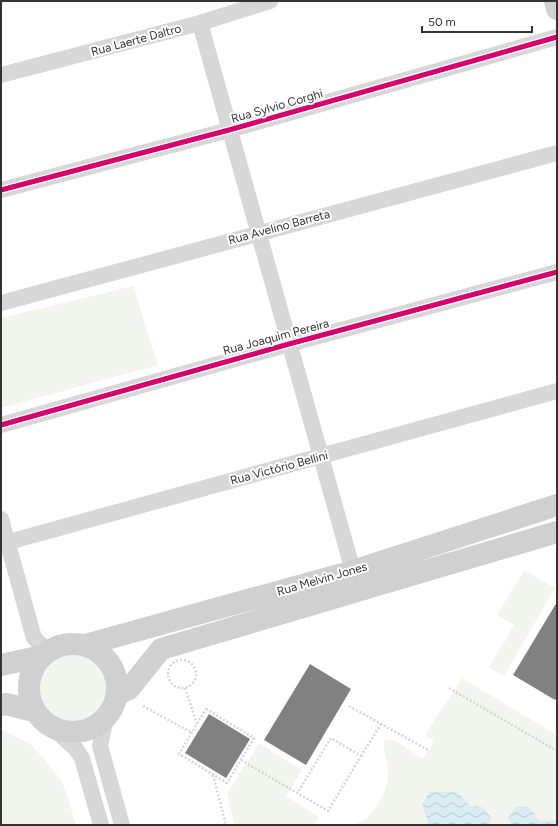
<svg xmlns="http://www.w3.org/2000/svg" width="558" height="826" viewBox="0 0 558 826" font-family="Figtree,sans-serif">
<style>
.green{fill:#f2f5ed}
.water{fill:url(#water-waves)}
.building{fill:#818181}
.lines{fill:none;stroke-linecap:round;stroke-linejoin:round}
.path{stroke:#d6d6d6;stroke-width:2.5;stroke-dasharray:2 2;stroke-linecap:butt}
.street{stroke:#d7d7d7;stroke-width:16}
.secondary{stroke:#d0d0d0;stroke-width:22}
.cycleway-casing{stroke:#fff;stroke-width:8}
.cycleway{stroke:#d6006c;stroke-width:5}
.labels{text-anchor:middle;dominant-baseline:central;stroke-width:4;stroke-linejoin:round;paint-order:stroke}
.street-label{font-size:12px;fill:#333;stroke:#fff}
</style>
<defs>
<pattern id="water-waves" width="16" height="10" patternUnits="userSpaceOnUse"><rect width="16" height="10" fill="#dbebf2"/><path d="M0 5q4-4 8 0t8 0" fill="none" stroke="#bccad0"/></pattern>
</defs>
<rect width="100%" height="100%" fill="#fff"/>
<!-- green -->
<path class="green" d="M133,286L158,365L1,408V318Z
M524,570L555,588L504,676L489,667L514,625L497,615Z
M34 688a38 38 0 1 1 76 0a38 38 0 1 1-76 0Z
M462,678L557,735V825H353C356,823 361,822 364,820C379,808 390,786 388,767C386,757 382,750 385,739L396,741L423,759L434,741L425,735Z
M1,729L30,744L46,761L63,783L76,825H1Z
M259,743L302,770L286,796L319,817L314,825H234L227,793Z"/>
<!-- water -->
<path class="water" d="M429,792H458L470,806L483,807L492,819L488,825H426L428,821L422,805Z
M516,806L530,808L539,821L555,820L557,825H512L508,818Z"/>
<!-- building -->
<path class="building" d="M557,602V697L555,700L513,675Z
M310,664L351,689L306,765L264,740Z
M209,714L250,739L226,778L185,753Z"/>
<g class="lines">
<!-- path -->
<path class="path" d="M168 674a14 14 0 1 1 28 0a14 14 0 1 1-28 0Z
M185,688L197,724
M449,688L557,751
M143,706L192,733
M349,706L428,750
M206,709L254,738L227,783L179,754Z
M361,756L381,724
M241,760L328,811L361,756L331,738L298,792
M213,775L226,825"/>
<!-- street -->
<path class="street" d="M200,23L353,571
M1,75L200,23L270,1
M1,190L229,130L557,37
M1,303L557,153
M1,425L289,344L557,272
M1,519L34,638L48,651
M1,544L557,391
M106,718L100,746L122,825
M55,730L76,749L82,758L101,825"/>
<!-- secondary -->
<path class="secondary" d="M555,1L557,9
M29 688a44 44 0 1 1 88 0a44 44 0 1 1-88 0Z
M85,645L353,571L557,505
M1,665L42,656
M117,694L129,689L161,649L557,532
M1,705L6,704L34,711"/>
<!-- cycleway casing -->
<g class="cycleway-casing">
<path id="cycleway" d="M1,190L229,130L557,37
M1,425L289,344L557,272"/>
</g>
<!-- cycleway -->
<use href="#cycleway" class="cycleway"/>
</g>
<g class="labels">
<!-- street labels -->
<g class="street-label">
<text transform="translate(136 40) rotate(-15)">Rua Laerte Daltro</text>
<text transform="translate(277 106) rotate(-16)">Rua Sylvio Corghi</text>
<text transform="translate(279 227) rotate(-15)">Rua Avelino Barreta</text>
<text transform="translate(276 337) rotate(-15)">Rua Joaquim Pereira</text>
<text transform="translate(279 468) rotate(-15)">Rua Victório Bellini</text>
<text transform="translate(322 579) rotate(-16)">Rua Melvin Jones</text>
</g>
</g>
<!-- border -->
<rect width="558" height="826" fill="none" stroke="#333333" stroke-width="4"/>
<!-- scale -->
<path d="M422 26v6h110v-6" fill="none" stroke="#333333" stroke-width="2"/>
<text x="428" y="26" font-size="12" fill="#333333" stroke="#ffffff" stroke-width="3" paint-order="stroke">50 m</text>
</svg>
